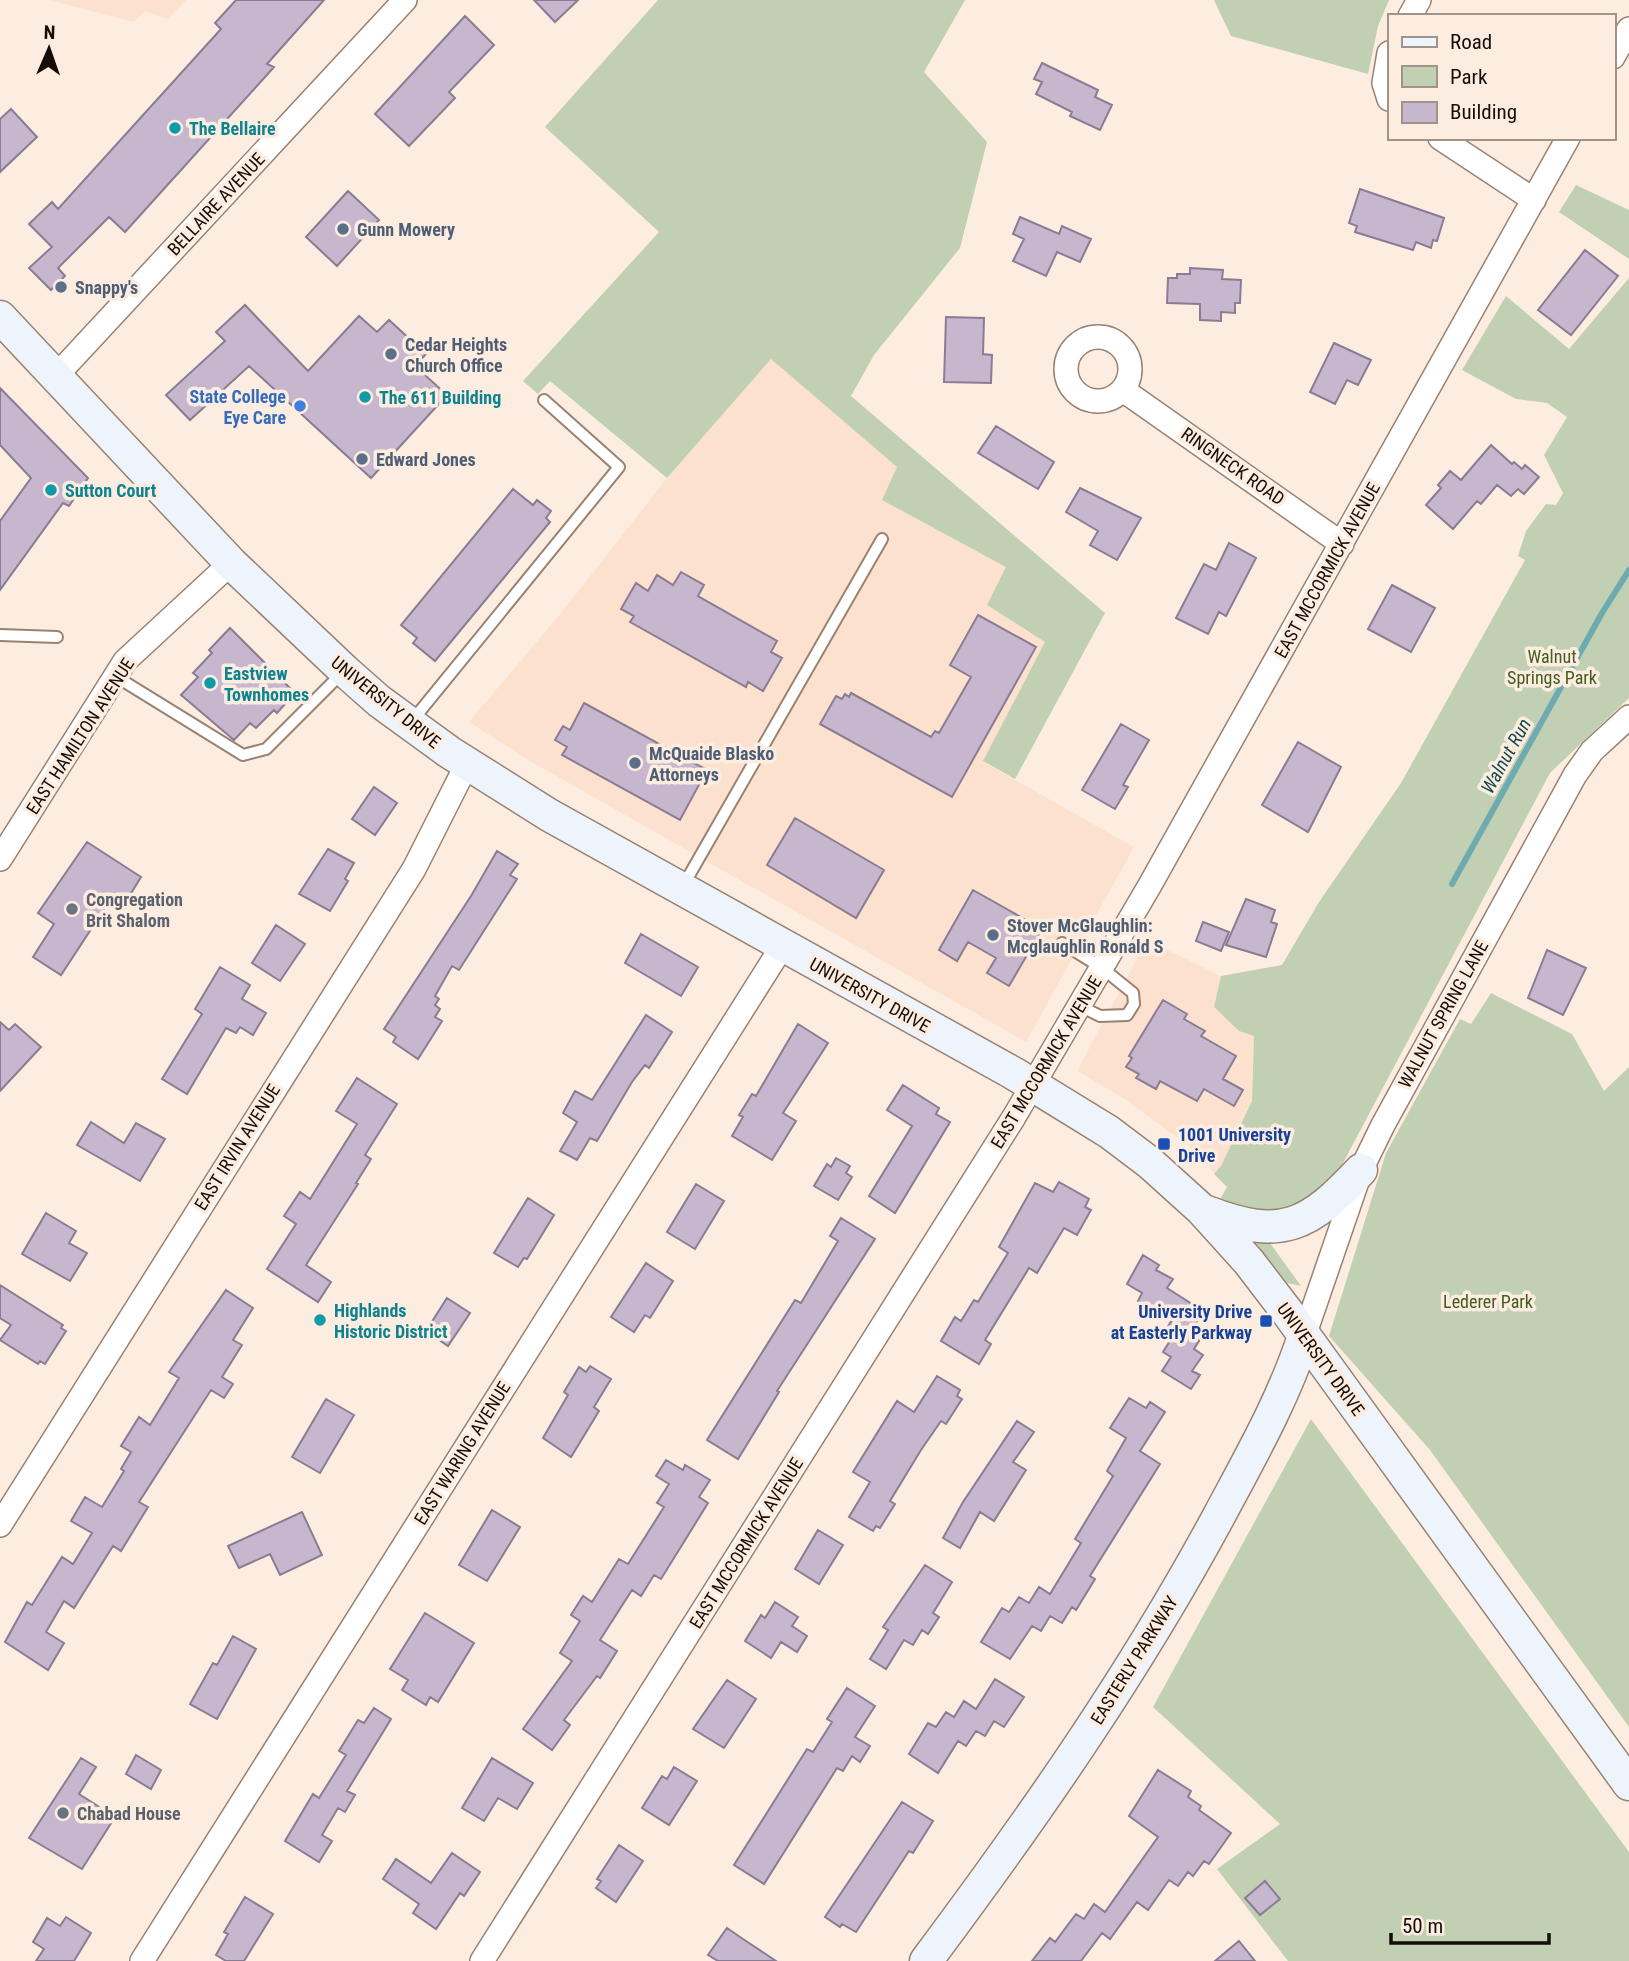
<svg xmlns="http://www.w3.org/2000/svg" width="1629" height="1961" viewBox="0 0 1629 1961" font-family="'Roboto Condensed',sans-serif">
<style>
.built{fill:#fce1ce}
.green{fill:#c1d0b2}
.lines{fill:none;stroke-linecap:round;stroke-linejoin:round}
.stream{stroke:#6dabb0;stroke-width:6}
.building{fill:#c6b7cf;stroke:#8a7c93;stroke-width:2}
.lane-casing{stroke:#9a8271;stroke-width:14}
.street-casing{stroke:#9a8271;stroke-width:26}
.secondary-casing{stroke:#9a8271;stroke-width:35}
.lane{stroke:#fff;stroke-width:10}
.street{stroke:#fff;stroke-width:23}
.secondary{stroke:#eef4fb;stroke-width:32}
.culture-dot{fill:#0f9aa8;stroke:#fdede1;stroke-width:2.5}
.service-dot{fill:#5c6f8a;stroke:#fdede1;stroke-width:2.5}
.shop-dot{fill:#3f7fe0;stroke:#fdede1;stroke-width:2.5}
.worship-dot{fill:#6b7280;stroke:#fdede1;stroke-width:2.5}
.transit-dot{fill:#1a4fb4;stroke:#fdede1;stroke-width:2.5}
.labels{text-anchor:middle;dominant-baseline:central;stroke-width:7;stroke-linejoin:round;paint-order:stroke}
.culture-label{font-size:18px;font-weight:bold;fill:#0d838f;stroke:#fdede1;text-anchor:start}
.street-label{font-size:18px;fill:#150d07;stroke:#fdede1}
.service-label{font-size:18px;font-weight:bold;fill:#4e5e75;stroke:#fdede1;text-anchor:start}
.shop-label{font-size:18px;font-weight:bold;fill:#366cbe;stroke:#fdede1;text-anchor:end}
.park-label{font-size:18px;fill:#425d1f;stroke:#fdede1}
.worship-label{font-size:18px;font-weight:bold;fill:#5b616d;stroke:#fdede1;text-anchor:start}
.transit-label{font-size:18px;font-weight:bold;fill:#164399;stroke:#fdede1;text-anchor:start}
.water-label{font-size:19px;font-style:italic;fill:#154d51;stroke:#fdede1}
</style>
<rect width="100%" height="100%" fill="#fdede1"/>
<!-- built -->
<path class="built" d="M49,0H186L167,19L145,11L134,22Z
M771,359L897,467L883,500L1007,567L987,605L1046,642L983,762L1134,847L1026,1042L528,760L469,722L562,612L667,478Z
M1147,940L1221,976L1214,1007L1254,1036L1252,1101L1221,1166L1214,1174L1200,1154L1123,1098L1077,1071Z"/>
<!-- green -->
<path class="green" d="M658,0H965L924,72L987,142L960,248L874,355L851,396L1105,613L1015,779L983,761L1045,642L987,605L1006,567L882,500L897,467L771,359L667,478L550,381L538,394L523,381L659,232L545,127Z
M1214,0H1389L1378,26L1368,74L1231,36Z
M1576,185L1629,210V259L1559,212Z
M1629,278V698L1550,773L1334,1180L1281,1219L1219,1201L1227,1187L1214,1174L1221,1166L1252,1101L1254,1036L1239,1031L1214,1007L1221,976L1282,965L1319,902L1401,783L1525,560L1518,556L1526,531L1546,504L1556,505L1563,493L1544,455L1567,417L1547,403L1516,399L1462,370L1506,296L1569,349Z
M1491,993L1572,1034L1604,1091L1629,1067V1727L1430,1450L1329,1336L1386,1153L1460,1019L1471,1024Z
M1262,1232L1301,1286L1287,1283L1255,1242L1252,1238Z
M1311,1419L1629,1852V1961H1288L1217,1869L1280,1824L1153,1707Z"/>
<g class="lines">
<!-- stream -->
<path class="stream" d="M1452,884L1602,613L1629,570"/>
</g>
<!-- building -->
<path class="building" d="M236,0H324L267,64L274,67L125,232L109,217L58,268L65,276L51,290L29,268L52,247L29,224L52,202L58,209L221,29L215,23Z
M534,0H578L555,22Z
M465,16L494,45L449,92L455,98L409,146L375,114Z
M1042,63L1098,90L1095,97L1112,105L1100,130L1070,116L1072,112L1036,94L1042,82L1034,79Z
M11,109L37,137L0,172V119Z
M1360,189L1444,218L1437,241L1433,240L1431,248L1416,242L1413,250L1355,232L1357,226L1349,223Z
M348,191L379,220L337,266L306,237Z
M1020,217L1059,234L1062,226L1091,239L1080,262L1057,252L1046,276L1013,261L1024,239L1013,234Z
M1585,250L1618,276L1571,335L1538,310Z
M1190,268L1223,270L1222,279L1241,280L1240,303H1235V313L1221,312V321L1200,320V304L1167,303L1168,278H1177V274H1190Z
M245,305L308,371L359,316L377,332L389,320L426,354L415,366L447,395L371,478L249,366L190,420L166,395L225,341L216,332Z
M946,317L984,318L983,354L992,355L991,383L944,382Z
M1334,343L1371,360L1358,385L1347,380L1335,404L1310,392Z
M0,388L88,478L69,506L63,503L0,590V521L31,478L0,445Z
M996,426L1054,462L1038,489L978,453Z
M1491,445L1512,464L1514,462L1522,469L1525,465L1539,477L1524,494L1518,489L1511,496L1497,485L1481,504L1477,501L1453,529L1426,505L1441,488L1438,485L1450,471L1461,480Z
M1080,488L1141,518L1117,560L1090,545L1098,531L1066,512Z
M513,489L533,505L537,500L551,511L546,518L550,522L435,661L413,643L417,638L401,625Z
M1229,543L1256,558L1226,616L1219,612L1208,634L1176,618L1204,564L1216,570Z
M681,572L704,585L698,596L777,641L771,652L782,658L763,691L748,682L746,687L630,622L634,616L621,609L636,583L648,591L657,575L673,585Z
M1392,585L1435,608L1411,652L1368,629Z
M978,615L1036,647L952,797L820,724L836,696L842,699L845,694L849,697L851,693L931,737L935,731L939,733L971,677L950,665Z
M230,628L295,693L277,713L274,710L256,728L250,723L234,740L181,695L198,677L193,673L212,653L209,650Z
M584,703L707,770L680,820L562,755L567,747L555,740L563,726L570,730Z
M1121,724L1149,740L1123,785L1128,787L1115,809L1082,790Z
M1298,742L1341,767L1308,832L1262,805Z
M374,787L397,803L375,835L352,819Z
M795,818L884,870L856,918L767,865Z
M87,842L141,877L119,913L107,905L61,975L33,957L54,924L38,913Z
M328,849L354,863L345,879L348,881L330,911L299,894Z
M497,851L518,864L510,875L517,879L459,970L452,966L435,996L439,999L435,1005L440,1009L435,1017L442,1021L418,1059L393,1042L396,1037L384,1029L471,896Z
M973,890L1042,929L1009,986L987,973L996,958L968,942L957,961L939,950Z
M1246,899L1275,910L1271,922L1277,924L1266,957L1226,945Z
M1203,922L1229,932L1221,951L1196,941Z
M276,925L305,944L280,981L252,963Z
M641,934L698,967L681,996L625,963Z
M1547,950L1586,968L1563,1015L1528,998Z
M220,967L250,985L242,999L266,1013L253,1035L240,1027L236,1033L226,1028L187,1094L162,1079L202,1014L195,1009Z
M1163,1000L1187,1014L1184,1019L1205,1031L1201,1036L1236,1056L1223,1079L1243,1090L1234,1106L1204,1089L1197,1101L1160,1081L1156,1089L1136,1078L1139,1074L1126,1067L1132,1058L1129,1056Z
M646,1015L672,1032L649,1068L645,1065L632,1082L597,1141L590,1138L577,1160L560,1151L577,1122L563,1113L575,1091L592,1100Z
M0,1022L9,1030L15,1024L41,1047L0,1091Z
M798,1024L828,1043L783,1113L796,1121L772,1160L732,1136L743,1117L739,1115L752,1094L756,1096Z
M357,1078L397,1104L365,1155L371,1159L356,1183L358,1184L306,1265L331,1282L318,1302L267,1269L296,1224L284,1216L300,1192L310,1199L357,1124L336,1111Z
M903,1085L939,1108L936,1114L950,1122L895,1213L869,1196L912,1126L887,1110Z
M91,1122L124,1143L136,1123L165,1139L140,1181L77,1145Z
M836,1158L850,1166L846,1173L852,1177L838,1200L814,1186L827,1164L831,1167Z
M1059,1182L1089,1199L1085,1207L1091,1210L1077,1235L1064,1228L1037,1273L1029,1268L985,1340L991,1344L979,1364L941,1341L955,1317L961,1321L974,1300L978,1302L1008,1253L999,1247L1035,1183L1053,1192Z
M696,1184L724,1201L695,1249L667,1232Z
M528,1198L554,1215L527,1259L524,1258L518,1267L494,1253Z
M46,1213L76,1231L69,1243L87,1253L70,1281L22,1254Z
M841,1218L875,1239L777,1391L779,1392L738,1459L707,1440L795,1300L801,1303L838,1241L830,1236Z
M1143,1255L1159,1265L1156,1270L1173,1279L1167,1288L1203,1311L1194,1326L1204,1333L1194,1349L1203,1355L1192,1371L1200,1375L1191,1389L1162,1371L1171,1357L1163,1352L1173,1336L1165,1331L1172,1320L1138,1301L1142,1293L1127,1284Z
M646,1263L673,1281L650,1318L645,1315L634,1332L611,1317Z
M0,1285L63,1325L61,1328L66,1331L45,1364L40,1361L38,1364L0,1340L11,1325L0,1318Z
M226,1290L253,1308L233,1340L242,1345L222,1377L233,1384L224,1398L211,1390L139,1502L148,1507L121,1551L113,1546L74,1608L64,1601L46,1632L64,1643L48,1670L5,1642L27,1602L32,1605L62,1557L73,1564L92,1533L71,1521L85,1497L102,1507L124,1471L121,1469L131,1452L121,1446L139,1417L150,1425L179,1378L169,1372Z
M447,1298L470,1313L448,1346L426,1331Z
M590,1366L611,1379L594,1407L599,1411L571,1457L543,1438L568,1395L564,1392L579,1367L586,1372Z
M937,1376L960,1390L957,1396L962,1399L946,1424L941,1421L921,1450L890,1501L895,1504L880,1528L876,1526L873,1531L849,1517L870,1482L853,1472L897,1401L914,1412Z
M1129,1398L1146,1408L1150,1402L1165,1412L1140,1451L1160,1464L1090,1576L1095,1579L1076,1610L1072,1607L1062,1623L1050,1616L1041,1631L1032,1626L1010,1659L981,1642L1002,1608L1009,1612L1019,1597L1029,1603L1039,1587L1050,1594L1081,1543L1075,1539L1113,1476L1107,1471L1126,1438L1110,1428Z
M326,1399L354,1415L320,1473L292,1457Z
M1017,1421L1034,1432L1013,1462L1026,1470L994,1521L980,1512L960,1548L943,1538L963,1502Z
M666,1460L683,1470L685,1465L710,1480L699,1497L708,1503L661,1579L654,1575L641,1596L632,1590L600,1640L617,1651L600,1678L597,1676L564,1720L570,1725L552,1750L523,1729L572,1661L560,1653L580,1621L571,1615L583,1596L592,1602L619,1559L628,1564L664,1507L657,1503L669,1484L656,1476Z
M492,1510L520,1527L487,1581L459,1565Z
M302,1512L322,1555L280,1575L270,1554L239,1568L228,1546Z
M818,1530L843,1545L819,1584L795,1569Z
M925,1565L952,1582L933,1613L939,1617L928,1634L922,1630L913,1645L904,1640L886,1669L870,1659L888,1630L883,1627Z
M775,1602L798,1617L792,1626L807,1636L797,1652L781,1642L771,1658L745,1641L761,1615L765,1618Z
M425,1613L474,1643L438,1702L430,1697L426,1705L402,1690L408,1680L390,1669Z
M233,1636L256,1649L217,1719L190,1704L213,1663L217,1665Z
M995,1679L1024,1697L1004,1727L994,1721L985,1736L976,1731L966,1746L958,1741L938,1773L909,1754L928,1723L936,1727L946,1712L954,1717L964,1701L976,1709Z
M727,1680L756,1699L724,1748L693,1729Z
M847,1688L875,1706L855,1737L870,1746L860,1762L852,1756L843,1771L837,1768L764,1884L734,1865L807,1749L813,1752L832,1722L827,1719Z
M374,1708L391,1719L347,1791L355,1795L345,1812L338,1808L322,1835L332,1841L319,1862L285,1841L313,1794L319,1798L346,1755L339,1751L358,1720L364,1723Z
M136,1755L161,1770L151,1789L126,1774Z
M81,1758L96,1767L79,1794L115,1817L82,1869L29,1838Z
M492,1758L533,1783L517,1809L498,1798L484,1821L462,1808Z
M674,1767L697,1781L669,1825L642,1808L662,1776L667,1779Z
M1158,1770L1191,1791L1188,1797L1201,1806L1199,1810L1231,1833L1209,1864L1204,1861L1193,1876L1188,1872L1178,1886L1169,1880L1148,1910L1137,1902L1110,1939L1102,1933L1081,1961H1032L1050,1938L1055,1942L1076,1914L1084,1919L1094,1904L1105,1912L1158,1837L1129,1816Z
M902,1802L933,1821L913,1853L909,1851L856,1932L842,1924L840,1927L825,1917Z
M619,1845L643,1861L616,1902L596,1888L601,1881L597,1879Z
M452,1853L480,1872L464,1896L460,1893L436,1929L413,1913L419,1904L383,1879L396,1859L431,1883Z
M1265,1881L1280,1899L1260,1915L1245,1898Z
M245,1897L273,1914L244,1961H226L216,1955L228,1934L224,1932Z
M66,1917L91,1933L74,1961H36L44,1949L33,1942L47,1918L60,1926Z
M727,1928L743,1939L776,1961H718L708,1955Z
M1239,1941L1255,1961H1215Z"/>
<g class="lines">
<!-- lane casing -->
<g class="lane-casing">
<path id="lane" d="M0,635L57,637
M115,676L243,755L266,749L343,672
M412,721L619,467L544,400
M683,886L882,539
M1062,943L1102,968L1133,993L1134,1004L1127,1015L1100,1016L1078,1005"/>
</g>
<!-- street casing -->
<g class="street-casing">
<path id="street" d="M1410,16L1419,0
M1389,53L1384,83L1389,99
M1613,57L1629,29
M1440,138L1534,200
M1066 369a32 32 0 1 1 64 0a32 32 0 1 1-64 0Z
M56,376L405,0
M1123,390L1342,544
M0,859L125,661L231,563
M1304,1336L1361,1170L1383,1125L1575,775L1592,751L1629,717
M0,1525L414,869L467,764
M142,1961L783,945
M482,1961L1014,1117L1150,885L1568,138"/>
</g>
<!-- secondary casing -->
<g class="secondary-casing">
<path id="secondary" d="M0,317L231,563L345,671L379,701L449,752L549,815L1013,1073L1109,1132L1150,1163L1202,1210L1249,1262L1288,1313L1629,1784
M1207,1212C1282,1241 1309,1226 1361,1170
M926,1961C1033,1818 1135,1672 1220,1514C1251,1456 1284,1398 1304,1336"/>
</g>
<!-- lane -->
<use href="#lane" class="lane"/>
<!-- street -->
<use href="#street" class="street"/>
<!-- secondary -->
<use href="#secondary" class="secondary"/>
</g>
<!-- markers -->
<g class="culture-dot">
<circle cx="175" cy="128" r="7"/>
<circle cx="365" cy="397" r="7"/>
<circle cx="51" cy="490" r="7"/>
<circle cx="210" cy="683" r="7"/>
<circle cx="320" cy="1320" r="7"/>
</g>
<g class="service-dot">
<circle cx="343" cy="229" r="7"/>
<circle cx="61" cy="287" r="7"/>
<circle cx="391" cy="354" r="7"/>
<circle cx="362" cy="459" r="7"/>
<circle cx="635" cy="763" r="7"/>
<circle cx="993" cy="935" r="7"/>
</g>
<circle class="shop-dot" cx="300" cy="406" r="7"/>
<g class="worship-dot">
<circle cx="72" cy="909" r="7"/>
<circle cx="63" cy="1813" r="7"/>
</g>
<g class="transit-dot">
<rect x="1157" y="1137" width="14" height="14" rx="3.5"/>
<rect x="1259" y="1314" width="14" height="14" rx="3.5"/>
</g>
<g class="labels">
<!-- culture labels -->
<g class="culture-label">
<text x="189" y="128">The Bellaire</text>
<text x="379" y="397">The 611 Building</text>
<text x="65" y="490">Sutton Court</text>
<text x="224" y="673">Eastview<tspan x="224" dy="21">Townhomes</tspan></text>
<text x="334" y="1310">Highlands<tspan x="334" dy="21">Historic District</tspan></text>
</g>
<!-- street labels -->
<g class="street-label">
<text transform="translate(216 204) rotate(-47)">BELLAIRE AVENUE</text>
<text transform="translate(1233 466) rotate(35)">RINGNECK ROAD</text>
<text transform="translate(1327 570) rotate(-61)">EAST MCCORMICK AVENUE</text>
<text transform="translate(386 702) rotate(39)">UNIVERSITY DRIVE</text>
<text transform="translate(80 736) rotate(-57)">EAST HAMILTON AVENUE</text>
<text transform="translate(870 995) rotate(29)">UNIVERSITY DRIVE</text>
<text transform="translate(1443 1014) rotate(-61)">WALNUT SPRING LANE</text>
<text transform="translate(1046 1062) rotate(-59)">EAST MCCORMICK AVENUE</text>
<text transform="translate(237 1147) rotate(-58)">EAST IRVIN AVENUE</text>
<text transform="translate(1321 1359) rotate(54)">UNIVERSITY DRIVE</text>
<text transform="translate(462 1453) rotate(-58)">EAST WARING AVENUE</text>
<text transform="translate(746 1543) rotate(-58)">EAST MCCORMICK AVENUE</text>
<text transform="translate(1134 1660) rotate(-58)">EASTERLY PARKWAY</text>
</g>
<!-- service labels -->
<g class="service-label">
<text x="357" y="229">Gunn Mowery</text>
<text x="75" y="287">Snappy's</text>
<text x="405" y="344">Cedar Heights<tspan x="405" dy="21">Church Office</tspan></text>
<text x="376" y="459">Edward Jones</text>
<text x="649" y="753">McQuaide Blasko<tspan x="649" dy="21">Attorneys</tspan></text>
<text x="1007" y="925">Stover McGlaughlin:<tspan x="1007" dy="21">Mcglaughlin Ronald S</tspan></text>
</g>
<!-- shop labels -->
<g class="shop-label">
<text x="286" y="396">State College<tspan x="286" dy="21">Eye Care</tspan></text>
</g>
<!-- park labels -->
<g class="park-label">
<text x="1552" y="656">Walnut<tspan x="1552" dy="21">Springs Park</tspan></text>
<text x="1488" y="1301">Lederer Park</text>
</g>
<!-- worship labels -->
<g class="worship-label">
<text x="86" y="899">Congregation<tspan x="86" dy="21">Brit Shalom</tspan></text>
<text x="77" y="1813">Chabad House</text>
</g>
<!-- transit labels -->
<g class="transit-label">
<text x="1178" y="1134">1001 University<tspan x="1178" dy="21">Drive</tspan></text>
<text x="1252" y="1311" text-anchor="end">University Drive<tspan x="1252" dy="21">at Easterly Parkway</tspan></text>
</g>
<!-- water labels -->
<g class="water-label">
<text transform="translate(1506 756) rotate(-61)">Walnut Run</text>
</g>
</g>
<!-- legend -->
<rect x="1388" y="14" width="228" height="126" fill="#fdede1" stroke="#a0938a" stroke-width="2"/>
<rect x="1402" y="37" width="35" height="10" fill="#eef4fb" stroke="#a0938a" stroke-width="2"/>
<text x="1450" y="49" font-size="21" fill="#150d07">Road</text>
<rect x="1402" y="66" width="35" height="21" fill="#c1d0b2" stroke="#a0938a" stroke-width="2"/>
<text x="1450" y="84" font-size="21" fill="#150d07">Park</text>
<rect x="1402" y="102" width="35" height="21" fill="#c6b7cf" stroke="#a0938a" stroke-width="2"/>
<text x="1450" y="119" font-size="21" fill="#150d07">Building</text>
<!-- north arrow -->
<g transform="translate(49 49) rotate(2)" stroke="#fdede1" stroke-width="5" paint-order="stroke">
<path d="M0-5L12 26L0 18L-12 26Z" fill="#150d07"/>
<text y="-10" font-size="19" font-weight="bold" text-anchor="middle" fill="#150d07">N</text>
</g>
<!-- scale -->
<path d="M1391 1933v10h158v-10" fill="none" stroke="#150d07" stroke-width="3.5"/>
<text x="1402" y="1933" font-size="21" fill="#150d07" stroke="#fdede1" stroke-width="5" paint-order="stroke">50 m</text>
</svg>
